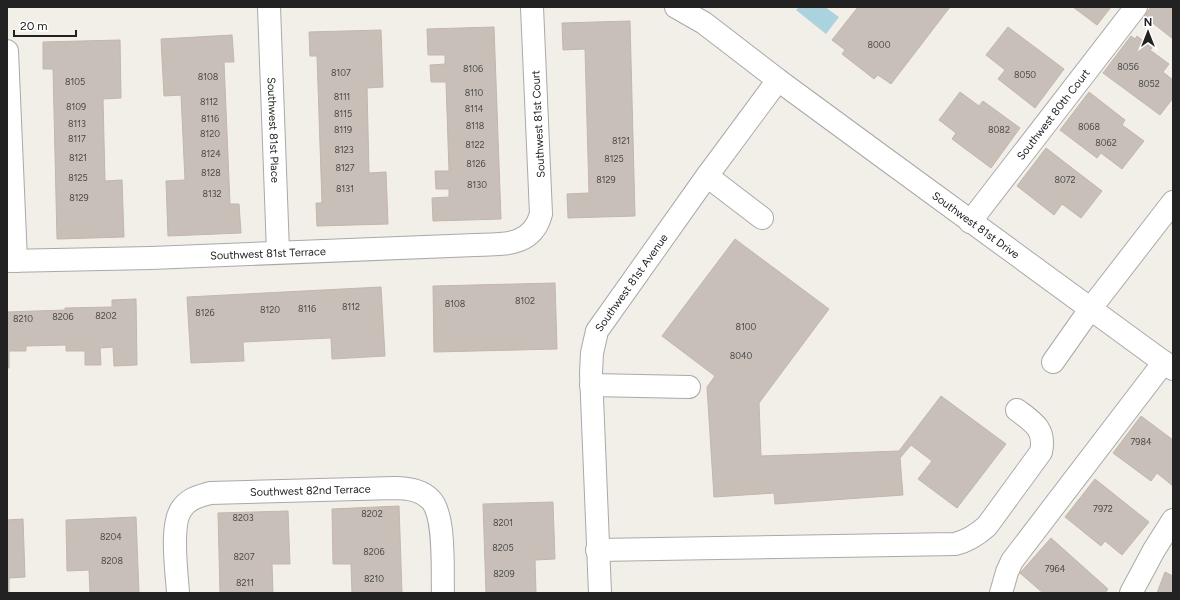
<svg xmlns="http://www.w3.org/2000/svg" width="1180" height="600" font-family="Figtree,sans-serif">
	<rect width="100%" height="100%" fill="#f2efe9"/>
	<polygon fill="#aad3df" points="799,7 825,7 839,17 826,34 796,10"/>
	<g fill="#c7bfb8" stroke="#c4b6ab">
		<polygon points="858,7 950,7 891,84 878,75 874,79 842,54 845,50 832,40"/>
		<polygon points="1073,7 1111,7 1097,25"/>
		<polygon points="1151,7 1173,7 1173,39 1144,16"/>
		<polygon points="630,21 635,216 568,218 567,194 589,193 585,49 563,50 562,23"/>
		<polygon points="494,27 501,219 433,221 432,198 449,197 449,189 436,189 435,171 449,171 446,82 431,82 430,65 445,64 445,55 428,55 427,29"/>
		<polygon points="1008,27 1064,69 1035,108 998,79 1005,70 986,55"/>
		<polygon points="381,30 383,87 367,88 369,173 386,172 388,224 317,226 316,203 322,203 317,56 310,56 309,32"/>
		<polygon points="232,35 234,62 224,62 230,204 239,204 241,233 168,236 166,181 185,180 181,95 164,96 161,39"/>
		<polygon points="1131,36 1135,39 1137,36 1152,48 1150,50 1169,64 1163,72 1173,80 1173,98 1160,115 1103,73"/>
		<polygon points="120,40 121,98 103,99 105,181 122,180 124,237 57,239 53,69 43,69 43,42"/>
		<polygon points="960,92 979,106 983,101 1020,128 991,168 952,139 956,133 939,120"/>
		<polygon points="1089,92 1125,120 1122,125 1144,141 1122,169 1101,153 1097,158 1060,130"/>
		<polygon points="1046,148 1102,191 1081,218 1062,204 1054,215 1017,186"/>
		<polygon points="735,239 829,309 759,403 761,456 899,451 941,396 1006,444 957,508 918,479 932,461 911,445 900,458 903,495 775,504 774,493 714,497 707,387 715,376 662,336"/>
		<polygon points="555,283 557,349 434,352 433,286"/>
		<polygon points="381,287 385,356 332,359 331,338 243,342 244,361 191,363 187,297"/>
		<polygon points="136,299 137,365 114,366 113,347 100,348 101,365 85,365 85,351 66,351 66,345 26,346 26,351 9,351 9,368 7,368 7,312 65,310 65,308 112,307 112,300"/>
		<polygon points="1141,416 1173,440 1173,486 1157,473 1151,481 1113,453"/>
		<polygon points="1095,479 1149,522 1122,555 1105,541 1101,546 1065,517"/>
		<polygon points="553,502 555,559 535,560 536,593 486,593 483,504"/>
		<polygon points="399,506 402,593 352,593 351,564 333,564 332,509"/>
		<polygon points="288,511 290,564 272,564 273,593 220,593 218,513"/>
		<polygon points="136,517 139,593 90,593 89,570 67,571 66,520"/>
		<polygon points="23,519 25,577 9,578 9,593 7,593 7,520"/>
		<polygon points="1051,538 1108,589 1105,593 1043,593 1020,573"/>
		<polygon points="1165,572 1173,576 1173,593 1157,593"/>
	</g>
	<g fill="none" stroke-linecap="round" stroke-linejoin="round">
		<defs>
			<g id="minor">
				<path id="s1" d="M269 7 278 252"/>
				<path id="s2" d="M676 7 704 23 778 80 887 160 1173 369"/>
				<polyline points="7,51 16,261"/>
				<polyline points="707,176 762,218"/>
				<path id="s3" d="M970 222 1136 7"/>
				<path id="s4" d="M7 261 151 258 475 245C503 244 532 247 541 214L532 7"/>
				<polyline points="1053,362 1091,308 1173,202"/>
				<polyline points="591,385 689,387"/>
				<path d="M597 550 955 544C968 541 977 535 987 526L1041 452C1046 429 1033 422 1017 410"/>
				<path id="s5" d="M178 593C177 573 169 522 183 507 190 498 200 496 210 493L395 488C407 488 421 490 430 499 446 514 442 571 443 593"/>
				<path id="s6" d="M600 593 591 373 592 353 597 331 707 176 778 80"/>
				<polyline points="1001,593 1007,572 1012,561 1164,362"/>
				<polyline points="1131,593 1154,550 1173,520"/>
			</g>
		</defs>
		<use href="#minor" stroke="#a9a9a9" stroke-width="24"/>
		<use href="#minor" stroke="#fff" stroke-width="22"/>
	</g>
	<g text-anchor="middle" stroke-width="3.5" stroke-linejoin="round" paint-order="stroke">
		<g font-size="9" fill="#4b4948">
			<text x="879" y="48">8000</text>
			<text x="1128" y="70">8056</text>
			<text x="473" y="72">8106</text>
			<text x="341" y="76">8107</text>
			<text x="1025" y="78">8050</text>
			<text x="208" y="80">8108</text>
			<text x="75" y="85">8105</text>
			<text x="1149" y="87">8052</text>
			<text x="474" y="96">8110</text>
			<text x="342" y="100">8111</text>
			<text x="209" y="105">8112</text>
			<text x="76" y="110">8109</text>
			<text x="474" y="112">8114</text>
			<text x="343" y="117">8115</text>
			<text x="210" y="122">8116</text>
			<text x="77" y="127">8113</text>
			<text x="475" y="129">8118</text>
			<text x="1089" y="130">8068</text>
			<text x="343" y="133">8119</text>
			<text x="999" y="133">8082</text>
			<text x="210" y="137">8120</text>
			<text x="77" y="142">8117</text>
			<text x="621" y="144">8121</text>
			<text x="1106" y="146">8062</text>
			<text x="475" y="148">8122</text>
			<text x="344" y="153">8123</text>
			<text x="211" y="157">8124</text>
			<text x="78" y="161">8121</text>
			<text x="614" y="162">8125</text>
			<text x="476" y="167">8126</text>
			<text x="345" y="171">8127</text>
			<text x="211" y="176">8128</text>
			<text x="78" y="181">8125</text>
			<text x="606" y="183">8129</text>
			<text x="1065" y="183">8072</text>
			<text x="477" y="188">8130</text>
			<text x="345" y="192">8131</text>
			<text x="212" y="197">8132</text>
			<text x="79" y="201">8129</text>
			<text x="525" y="304">8102</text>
			<text x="455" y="307">8108</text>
			<text x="351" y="310">8112</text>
			<text x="307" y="312">8116</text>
			<text x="270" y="313">8120</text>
			<text x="205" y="316">8126</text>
			<text x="106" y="319">8202</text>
			<text x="63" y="320">8206</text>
			<text x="23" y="322">8210</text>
			<text x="746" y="330">8100</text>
			<text x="741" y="359">8040</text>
			<text x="1141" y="445">7984</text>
			<text x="1103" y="512">7972</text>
			<text x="372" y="517">8202</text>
			<text x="243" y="521">8203</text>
			<text x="503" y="526">8201</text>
			<text x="111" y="540">8204</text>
			<text x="503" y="551">8205</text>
			<text x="374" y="555">8206</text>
			<text x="244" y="560">8207</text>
			<text x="112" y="564">8208</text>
			<text x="1055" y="572">7964</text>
			<text x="504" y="577">8209</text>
			<text x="374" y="582">8210</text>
			<text x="245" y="586">8211</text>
		</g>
		<g font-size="11" fill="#222" stroke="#fff">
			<text dy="4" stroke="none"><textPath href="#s3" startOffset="136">Southwest 80th Court</textPath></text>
			<text transform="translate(538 124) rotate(-93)" y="4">Southwest 81st Court</text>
			<text dy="4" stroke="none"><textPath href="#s1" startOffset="123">Southwest 81st Place</textPath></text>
			<text dy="4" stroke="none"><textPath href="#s2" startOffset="371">Southwest 81st Drive</textPath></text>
			<text dy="4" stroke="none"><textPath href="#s4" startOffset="261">Southwest 81st Terrace</textPath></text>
			<text dy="4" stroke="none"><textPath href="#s6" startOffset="322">Southwest 81st Avenue</textPath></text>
			<text dy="4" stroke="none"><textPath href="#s5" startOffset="219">Southwest 82nd Terrace</textPath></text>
		</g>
	</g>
	<rect width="1180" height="600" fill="none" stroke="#222222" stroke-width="16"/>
	<g transform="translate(1148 32)" stroke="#ffffff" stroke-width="3" paint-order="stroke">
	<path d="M0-3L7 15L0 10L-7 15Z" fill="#222222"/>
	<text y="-6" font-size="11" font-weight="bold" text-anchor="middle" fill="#222222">N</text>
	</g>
	<path d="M14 30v6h62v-6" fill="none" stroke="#222222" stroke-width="2"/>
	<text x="20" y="30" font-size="12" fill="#222222" stroke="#ffffff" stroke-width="3" paint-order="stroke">20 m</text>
</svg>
